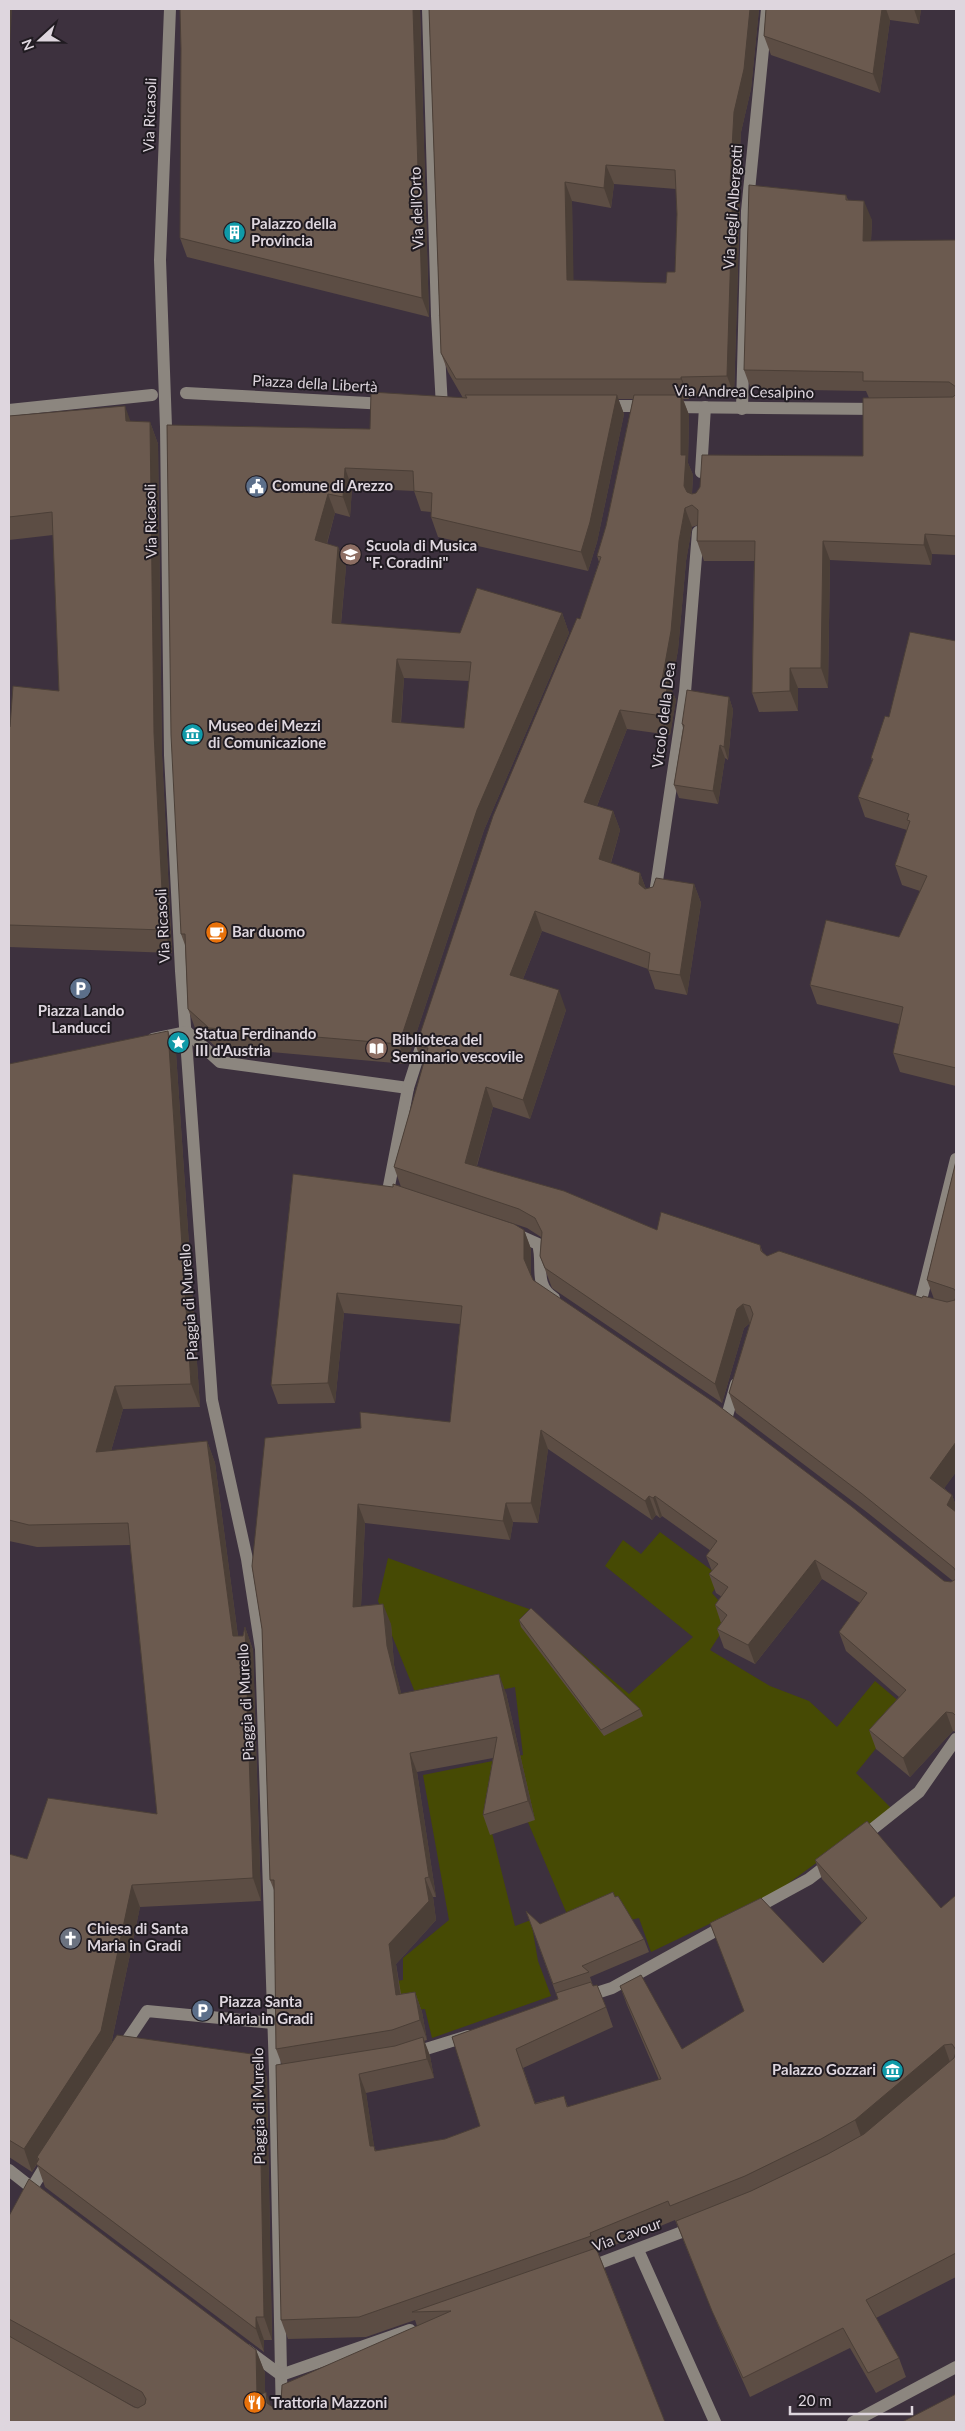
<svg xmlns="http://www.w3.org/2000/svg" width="965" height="2431" font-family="Lato,sans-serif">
	<rect width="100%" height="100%" fill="#3d313e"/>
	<polygon fill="#464a04" points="660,1532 722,1578 712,1593 732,1616 710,1650 770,1686 809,1701 837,1727 875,1681 908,1709 856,1773 891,1808 778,1891 651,1952 639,1918 575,1933 519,1801 487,1813 515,1926 531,1920 538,1961 551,1996 432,2038 425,2009 371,2015 365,1986 403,1980 403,1958 449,1920 423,1775 523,1755 515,1687 421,1707 378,1601 388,1558 529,1609 629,1694 693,1637 605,1566 623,1540 641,1554"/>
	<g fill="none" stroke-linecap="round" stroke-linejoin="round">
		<g stroke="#8c867f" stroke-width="12">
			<polyline points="170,9 160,260 166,427 170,755 181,971 212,1400 247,1559 261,1649 275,2072 282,2422"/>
			<polyline points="428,9 437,316 442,407"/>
			<polyline points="186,393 386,404"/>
			<polyline points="604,406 646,406"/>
			<polyline points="669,407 879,409"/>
			<polyline points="742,409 747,211 767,9"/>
			<polyline points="9,410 152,395"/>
			<polyline points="701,472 705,407"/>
			<polyline points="655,894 685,692 698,532"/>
			<polyline points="187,1032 220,1062 408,1088"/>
			<polyline points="153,1039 187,1032"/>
			<polyline points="400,1195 388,1191 408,1088 424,1038"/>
			<path d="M511 1232 538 1244C544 1264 533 1285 554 1298"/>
			<polyline points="920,1304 956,1159"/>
			<polyline points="727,1416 736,1384"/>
			<polyline points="860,1839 919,1792 956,1739"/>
			<polyline points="752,1910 809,1879 831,1862"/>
			<polyline points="584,1997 612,1988 726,1925"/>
			<polyline points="120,2051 147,2011 273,2023"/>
			<polyline points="413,2053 468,2036"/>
			<polyline points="9,2170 37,2192"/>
			<polyline points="27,2196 49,2160"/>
			<polyline points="638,2250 715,2422"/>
			<polyline points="587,2268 695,2227"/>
			<polyline points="247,2350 281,2375"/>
			<polyline points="281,2375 410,2330"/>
			<polyline points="853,2422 956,2367"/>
		</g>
	</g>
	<g fill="#5c4d44" fill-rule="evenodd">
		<polygon points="180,9 420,9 429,317 187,257 180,238 181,49"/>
		<path d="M429 9H759L751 89 741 132 737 197 740 203 734 395 689 396V399H683L689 415 688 463 693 475 692 494 863 456 869 398 866 391 751 389 744 370 846 195 848 200 872 220 871 241 956 240V555L932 554 931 565 830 560 828 688H798V711L759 712 752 693 754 561H704L697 541 698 525 692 527 686 561 678 650 671 688 676 700 670 735 627 729 597 806 613 811 620 830 611 863 640 873 646 889 694 884 701 903 687 995 655 989 648 969 542 931 523 979 566 1010 530 1119 493 1107 477 1166 657 1230 760 1245 763 1253 767 1256 922 1298 934 1299 927 1280 956 1161V1472L944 1488 952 1495 956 1506V1732L953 1731 950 1734 910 1777 876 1749 869 1730 899 1697 846 1651 839 1632 860 1603 822 1579 755 1664 724 1648 717 1629 721 1623 715 1605 722 1597 716 1593 709 1574 712 1571 706 1556 711 1551 662 1516 660 1518 656 1515 652 1520 548 1449 538 1523 513 1522 510 1540 365 1523 361 1606 391 1624 394 1665 401 1693H506L535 1820 490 1835 483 1815 493 1758 417 1772 436 1897H433L436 1920 396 1964 401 1994 415 1992 422 2012 427 2040 424 2041 430 2056 434 2078 366 2093 374 2146 376 2151 445 2139 480 2126 452 2037 558 1999 526 1911 540 1924 615 1897 644 1939 649 1952 590 1977 593 1986 606 2007 613 2027 523 2068 535 2103 564 2096 568 2107 659 2080 627 2005 620 1986 682 2049 744 2011 710 1923 823 1963 862 1923 822 1879 815 1860 941 1908 956 1895V2277L876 2318 899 2358 906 2377 876 2393 850 2348 750 2397 720 2330 675 2220 598 2252 665 2422H9V2216L256 2350 265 2373V2392L270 2405 274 2408 417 2326 415 2320 366 2337 288 2339 281 2320 282 2065 276 2049 274 1890 270 1880 262 1629 252 1566 450 1422 460 1324 344 1313 335 1403 278 1404 271 1385 293 1174 524 1230 531 1249V1275L533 1280 944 1581 951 1582 953 1581 868 1513 736 1413 729 1393 750 1323 744 1328 722 1403 552 1288 540 1256 541 1237 527 1228 401 1187 394 1167 423 1066 416 1046 580 619 599 562 597 556 606 526 633 399H618L624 414 597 542 588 571 438 537 431 517V512L421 511 414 491 352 488 350 517 335 513 327 544 338 547 346 567 341 624 460 633 562 613 569 633 484 830 406 1064 216 1047 195 1028 188 1009 185 945 181 934 167 425 370 429 463 398 448 372 441 353ZM614 184 676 189 677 214 675 272 666 283 573 280 572 201 611 208ZM404 678 469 681 464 728 401 723ZM84 2379 135 2407H134Z"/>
		<polygon points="766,9 921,9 919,24 890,20 880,93 771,55 764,36"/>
		<polygon points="9,416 150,422 158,444 162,755 172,953 9,947 9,727 59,691 53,535 9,540"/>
		<polygon points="956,641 956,1086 900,1072 893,1053 899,1024 817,1004 810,985 899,937 920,891 902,885 895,865 907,830 865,817 858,797 872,761 871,758 889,717"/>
		<polygon points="729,697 733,710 728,760 725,758 718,804 679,798 674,785 683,728 682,724"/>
		<polygon points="176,1053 200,1407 123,1409 111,1451 207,1441 215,1463 238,1636 243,1636 245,1627 253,1650 261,1901 140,1907 111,2045 259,2055 267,2078 272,2340 264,2340 264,2352 45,2187 37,2164 32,2172 9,2157 9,1854 27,1859 157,1814 130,1545 37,1547 9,1541 9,1064"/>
		<polygon points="519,1620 640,1709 643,1716 604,1736 521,1627"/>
	</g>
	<g fill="#4b3f37">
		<polygon points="9,9 12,9 9,64"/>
		<polygon points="413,9 420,9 429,317 422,298"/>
		<polygon points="750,9 759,9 751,89 741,132 737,197 740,203 734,395 727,376 730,183 734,112"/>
		<polygon points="882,9 886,9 890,20 880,93 873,74"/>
		<polygon points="914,9 921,9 919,24"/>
		<polygon points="606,165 614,184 611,208 604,188"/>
		<polygon points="565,182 572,201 574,299 567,280"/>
		<polygon points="864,201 872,220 870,260 863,241"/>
		<polygon points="681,377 689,396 689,399 681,379"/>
		<polygon points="617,395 624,414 597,542 588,571 581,552"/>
		<polygon points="681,395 689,415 688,463 693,475 691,505 684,486 681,455"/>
		<polygon points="125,406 133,428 126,421"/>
		<polygon points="150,422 158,444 162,755 172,953 164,930 154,733"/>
		<polygon points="345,468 352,488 350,517 343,497"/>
		<polygon points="328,494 335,513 322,560 315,540"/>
		<polygon points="685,508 692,527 686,561 678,650 671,688 676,700 670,735 663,716 662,680 679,541"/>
		<polygon points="925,534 932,554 931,565 924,545"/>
		<polygon points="823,541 830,560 828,688 821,668"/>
		<polygon points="338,547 346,567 339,643 332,623"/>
		<polygon points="562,613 569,633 484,830 406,1064 399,1044 477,810"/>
		<polygon points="397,659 404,678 399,742 392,722"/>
		<polygon points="790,668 798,688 798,711 790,691"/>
		<polygon points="729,697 733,710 728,760 724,747"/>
		<polygon points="620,710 627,729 591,821 584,802"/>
		<polygon points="720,745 725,758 718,804 713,791"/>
		<polygon points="613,811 620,830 606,879 599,859"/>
		<polygon points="640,873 647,892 639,884"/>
		<polygon points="694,884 701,903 687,995 680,975"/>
		<polygon points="535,911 542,931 517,994 510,975"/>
		<polygon points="559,990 566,1010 530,1119 523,1100"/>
		<polygon points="168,1031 176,1053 200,1407 191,1384"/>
		<polygon points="486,1087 493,1107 472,1182 465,1163"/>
		<polygon points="524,1230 531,1249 531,1278 524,1259"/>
		<polygon points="337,1293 344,1313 335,1403 328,1383"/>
		<polygon points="743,1304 750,1323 744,1328 722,1403 715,1384 737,1309"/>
		<polygon points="115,1386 123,1409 104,1475 96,1452"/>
		<polygon points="541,1430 548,1449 538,1523 531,1503"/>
		<polygon points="207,1441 215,1463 241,1659 233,1636"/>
		<polygon points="956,1442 956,1472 938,1497 930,1478"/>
		<polygon points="952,1495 956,1506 956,1521 947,1505"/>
		<polygon points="649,1496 656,1515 652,1520 645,1501"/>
		<polygon points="655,1496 662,1516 660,1518 653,1498"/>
		<polygon points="506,1503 513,1522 510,1540 503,1521"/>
		<polygon points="358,1504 365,1523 360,1626 353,1607"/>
		<polygon points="815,1560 822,1579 755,1664 748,1645"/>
		<polygon points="383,1604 391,1624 394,1665 406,1713 399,1694 387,1646"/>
		<polygon points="245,1627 253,1650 261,1901 253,1878"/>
		<polygon points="499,1674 506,1693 535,1820 528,1801"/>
		<polygon points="946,1712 953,1731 950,1734 910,1777 903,1758 943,1715"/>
		<polygon points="410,1753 417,1772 436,1897 429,1877"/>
		<polygon points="425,1878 433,1897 436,1920 396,1964 403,2014 396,1995 389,1944"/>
		<polygon points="132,1885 140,1907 109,2054 39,2159 37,2157 38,2161 32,2172 24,2149"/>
		<polygon points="415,1992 422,2012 427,2040 420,2020"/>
		<polygon points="423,2037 430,2056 434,2078 427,2059"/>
		<polygon points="944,2045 951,2065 862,2139 855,2120"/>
		<polygon points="259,2055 267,2078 272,2340 264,2317"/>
		<polygon points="359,2074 366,2093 377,2166 370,2146"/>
		<polygon points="256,2317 264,2340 264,2352 256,2329"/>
		<polygon points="256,2350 265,2373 265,2418 257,2396"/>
		<polygon points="266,2392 274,2414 267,2403"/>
	</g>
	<g fill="#6b5a4f" stroke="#4b3f37" fill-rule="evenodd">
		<polygon points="180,9 413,9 422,298 180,238 181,49"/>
		<path d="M429 9H750L744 69 734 112 730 183H733L727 376 681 377V379H456L441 353ZM606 165 675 170 677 214 675 272H667L666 283 567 280 565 182 604 188Z"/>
		<polygon points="766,9 882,9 873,74 764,36"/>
		<polygon points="749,185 846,195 846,200 864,201 863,241 956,240 956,536 925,534 924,545 823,541 821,668 790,668 790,691 752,693 755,541 697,541 698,510 692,505 685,508 679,541 671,631 662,680 668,681 663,716 620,710 584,802 613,811 599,859 640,873 639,884 645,889 653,887 656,878 694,884 680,975 648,970 650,953 535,911 510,975 559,990 523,1100 486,1087 465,1163 564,1191 657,1230 661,1212 760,1245 761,1251 767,1256 779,1251 922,1298 923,1296 947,1302 955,1300 956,1295 956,1442 930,1478 952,1495 947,1505 956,1512 956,1572 954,1568 861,1493 729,1393 753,1314 750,1306 743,1304 737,1309 715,1384 545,1268 540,1256 542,1232 535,1218 519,1209 394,1167 428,1048 416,1046 493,816 577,618 580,619 601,557 597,556 606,526 634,395 681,395 681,455 686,455 684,486 687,492 692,494 696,493 700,487 702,455 863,456 863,398 953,397 956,394 956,387 949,382 863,381 863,372 744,370"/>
		<path d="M371 392 467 398 465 395H617L590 522 581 552 431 517 432 493 414 491 413 471 345 468 343 497 328 494 315 540 338 547 332 623 460 633 477 588 562 613 477 810 399 1044 209 1028 188 1009 185 934H181L171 735 167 425 370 429ZM397 659 471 662 464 728 392 722Z"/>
		<polygon points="125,406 126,421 150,422 154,733 164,930 9,925 9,727 10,727 13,686 59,691 52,512 9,517 9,416"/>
		<polygon points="910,632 956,641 956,1068 893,1053 903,1007 810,985 826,920 899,937 927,876 895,865 910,821 907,820 909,814 858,797 873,759 871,758 885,716 889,717"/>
		<polygon points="687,690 729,697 724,747 720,745 713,791 674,785 684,725 682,724"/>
		<polygon points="168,1031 191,1384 115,1386 96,1452 207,1441 233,1636 243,1636 245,1627 253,1878 132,1885 101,2031 24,2149 9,2140 9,1854 27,1859 48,1798 157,1814 128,1523 29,1525 9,1520 9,1064"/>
		<polygon points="956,1161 956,1292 954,1289 927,1280"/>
		<polygon points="293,1174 393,1187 393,1184 514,1224 524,1230 524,1259 533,1280 715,1403 851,1506 944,1581 951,1582 956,1579 956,1574 956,1716 953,1713 946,1712 943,1715 903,1758 869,1730 906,1690 839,1632 867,1593 815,1560 748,1645 717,1629 727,1615 715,1605 728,1587 709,1574 718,1564 706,1556 717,1541 655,1496 653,1498 649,1496 645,1501 541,1430 531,1503 506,1503 503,1521 358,1504 353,1607 383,1604 387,1646 399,1694 499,1674 528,1801 483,1815 497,1737 410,1753 429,1877 425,1878 429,1901 389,1944 396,1995 415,1992 420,2020 392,2030 276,2049 274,1880 270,1880 262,1629 252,1566 265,1438 361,1428 360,1412 450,1422 462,1306 337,1293 328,1383 271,1385"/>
		<polygon points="531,1608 640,1709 601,1730 519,1620"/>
		<polygon points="867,1821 941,1908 956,1895 956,2050 952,2044 944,2045 855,2120 821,2139 745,2176 670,2206 668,2201 590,2233 591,2236 359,2317 281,2320 276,2065 395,2046 423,2037 427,2059 359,2074 370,2146 374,2146 375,2151 445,2139 480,2126 452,2037 558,1999 556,1993 591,1982 593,1986 597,1985 606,2007 516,2049 535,2104 564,2096 567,2107 661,2079 620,1986 641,1975 682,2049 744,2011 710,1923 761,1898 823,1963 867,1918 815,1860"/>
		<polygon points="613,1892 615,1897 618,1896 644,1939 582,1966 589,1972 553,1984 526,1911 540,1924"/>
		<polygon points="117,2035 259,2055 264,2317 256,2317 256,2329 36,2164 39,2159 37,2157"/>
		<polygon points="956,2052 956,2253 866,2300 899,2358 868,2373 843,2328 743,2378 712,2311 676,2221 751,2191 828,2154 864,2134 954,2058"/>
		<polygon points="29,2179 256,2350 257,2396 266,2392 267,2403 274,2408 281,2403 282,2385 451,2311 412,2312 596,2248 665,2422 9,2422 9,2336 134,2407 138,2408 145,2404 146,2399 142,2392 9,2319 9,2216"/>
		<polygon points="956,2394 956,2422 902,2422"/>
	</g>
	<defs>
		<symbol id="building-disc" viewBox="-11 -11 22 22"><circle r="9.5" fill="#0f9aa8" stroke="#201b21"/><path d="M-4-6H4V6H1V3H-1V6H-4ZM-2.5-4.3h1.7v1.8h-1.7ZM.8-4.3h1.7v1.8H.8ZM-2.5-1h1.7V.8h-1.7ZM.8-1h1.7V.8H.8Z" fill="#fff"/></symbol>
		<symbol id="civic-disc" viewBox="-11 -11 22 22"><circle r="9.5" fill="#5c6f8a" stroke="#201b21"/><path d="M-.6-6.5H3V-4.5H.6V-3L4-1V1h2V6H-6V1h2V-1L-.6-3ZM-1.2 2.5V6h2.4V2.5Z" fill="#fff"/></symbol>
		<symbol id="school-disc" viewBox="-11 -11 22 22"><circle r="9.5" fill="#8d6e63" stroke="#201b21"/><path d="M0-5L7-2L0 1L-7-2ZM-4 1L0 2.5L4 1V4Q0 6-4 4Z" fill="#fff"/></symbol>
		<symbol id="museum-disc" viewBox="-11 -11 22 22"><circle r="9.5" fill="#0f9aa8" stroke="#201b21"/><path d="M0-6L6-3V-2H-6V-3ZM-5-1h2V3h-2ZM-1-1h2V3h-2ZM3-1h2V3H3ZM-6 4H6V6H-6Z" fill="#fff"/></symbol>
		<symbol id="cafe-disc" viewBox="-11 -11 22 22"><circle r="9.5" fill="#e8710a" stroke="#201b21"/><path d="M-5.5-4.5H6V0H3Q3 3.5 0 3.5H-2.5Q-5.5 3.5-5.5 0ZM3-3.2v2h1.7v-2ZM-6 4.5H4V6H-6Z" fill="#fff"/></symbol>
		<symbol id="parking-disc" viewBox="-11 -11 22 22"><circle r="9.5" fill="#5c6f8a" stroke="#201b21"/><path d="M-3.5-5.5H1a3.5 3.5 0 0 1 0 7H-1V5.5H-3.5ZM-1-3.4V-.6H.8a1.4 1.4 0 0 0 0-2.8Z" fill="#fff"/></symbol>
		<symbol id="sight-disc" viewBox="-11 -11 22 22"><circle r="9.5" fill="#0f9aa8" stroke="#201b21"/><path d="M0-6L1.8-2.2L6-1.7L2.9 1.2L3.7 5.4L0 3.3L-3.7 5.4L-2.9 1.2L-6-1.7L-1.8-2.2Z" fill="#fff"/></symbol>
		<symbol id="library-disc" viewBox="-11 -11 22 22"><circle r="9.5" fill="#8d6e63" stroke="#201b21"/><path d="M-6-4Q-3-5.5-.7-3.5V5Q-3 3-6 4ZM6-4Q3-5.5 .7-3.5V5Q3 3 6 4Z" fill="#fff"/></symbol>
		<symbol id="church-disc" viewBox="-11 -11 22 22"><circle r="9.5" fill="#6b7280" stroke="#201b21"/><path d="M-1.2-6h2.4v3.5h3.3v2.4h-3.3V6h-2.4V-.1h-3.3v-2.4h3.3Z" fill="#fff"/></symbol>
		<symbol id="restaurant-disc" viewBox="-11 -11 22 22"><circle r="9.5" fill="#e8710a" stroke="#201b21"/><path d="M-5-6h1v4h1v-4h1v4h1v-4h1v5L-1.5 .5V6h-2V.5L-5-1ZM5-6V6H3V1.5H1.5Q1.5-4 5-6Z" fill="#fff"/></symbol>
	</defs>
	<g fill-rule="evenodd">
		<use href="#building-disc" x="222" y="220" width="25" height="25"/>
		<use href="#civic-disc" x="244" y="474" width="25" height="25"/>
		<use href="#school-disc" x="338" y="542" width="25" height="25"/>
		<use href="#museum-disc" x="180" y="722" width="25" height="25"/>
		<use href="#cafe-disc" x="204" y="920" width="25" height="25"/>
		<use href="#parking-disc" x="68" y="976" width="25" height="25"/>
		<use href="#sight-disc" x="166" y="1030" width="25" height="25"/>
		<use href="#library-disc" x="364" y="1036" width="25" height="25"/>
		<use href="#church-disc" x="58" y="1926" width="25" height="25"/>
		<use href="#parking-disc" x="190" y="1998" width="25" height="25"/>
		<use href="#museum-disc" x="880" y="2058" width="25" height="25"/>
		<use href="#restaurant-disc" x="242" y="2390" width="25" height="25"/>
	</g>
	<g text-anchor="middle" stroke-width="4" stroke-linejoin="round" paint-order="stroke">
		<g font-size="15" fill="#ded6de" stroke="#201b21">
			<text transform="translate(150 115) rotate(-88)" y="5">Via Ricasoli</text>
			<text transform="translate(733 207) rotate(-86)" y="5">Via degli Albergotti</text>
			<text transform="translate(417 208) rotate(-92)" y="5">Via dell'Orto</text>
			<text transform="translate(315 384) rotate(3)" y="5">Piazza della Libertà</text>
			<text transform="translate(744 392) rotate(1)" y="5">Via Andrea Cesalpino</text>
			<text transform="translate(151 521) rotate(-91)" y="5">Via Ricasoli</text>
			<text transform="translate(664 715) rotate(-83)" y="5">Vicolo della Dea</text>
			<text transform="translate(163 926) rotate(-93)" y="5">Via Ricasoli</text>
			<text transform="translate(189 1302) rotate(-94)" y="5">Piaggia di Murello</text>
			<text transform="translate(246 1702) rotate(-93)" y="5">Piaggia di Murello</text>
			<text transform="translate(259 2106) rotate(-91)" y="5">Piaggia di Murello</text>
			<text transform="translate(627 2235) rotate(-20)" y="5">Via Cavour</text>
		</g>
		<g font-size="15" font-weight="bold" fill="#ded6de" stroke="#201b21" text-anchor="start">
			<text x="251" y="229">Palazzo della<tspan x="251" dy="17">Provincia</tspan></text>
			<text x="272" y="491">Comune di Arezzo</text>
			<text x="366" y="551">Scuola di Musica<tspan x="366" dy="17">"F. Coradini"</tspan></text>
			<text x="208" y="731">Museo dei Mezzi<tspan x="208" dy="17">di Comunicazione</tspan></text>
			<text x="232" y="937">Bar duomo</text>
			<text x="81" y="1016" text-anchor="middle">Piazza Lando<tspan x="81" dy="17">Landucci</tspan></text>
			<text x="195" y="1039">Statua Ferdinando<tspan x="195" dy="17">III d'Austria</tspan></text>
			<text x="392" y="1045">Biblioteca del<tspan x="392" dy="17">Seminario vescovile</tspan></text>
			<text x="87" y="1934">Chiesa di Santa<tspan x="87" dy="17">Maria in Gradi</tspan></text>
			<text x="219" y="2007">Piazza Santa<tspan x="219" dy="17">Maria in Gradi</tspan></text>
			<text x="876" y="2075" text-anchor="end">Palazzo Gozzari</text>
			<text x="271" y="2408">Trattoria Mazzoni</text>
		</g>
	</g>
	<rect width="965" height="2431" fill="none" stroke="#ded6de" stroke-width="20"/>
	<g transform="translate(40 40) rotate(249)" stroke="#201b21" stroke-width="4" paint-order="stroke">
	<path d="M0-4L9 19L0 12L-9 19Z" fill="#ded6de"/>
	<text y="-8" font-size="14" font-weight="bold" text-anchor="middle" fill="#ded6de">N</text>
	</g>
	<path d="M790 2406v8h122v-8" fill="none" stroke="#ded6de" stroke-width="2.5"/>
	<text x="798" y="2406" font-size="15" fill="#ded6de" stroke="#201b21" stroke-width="4" paint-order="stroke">20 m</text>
</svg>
